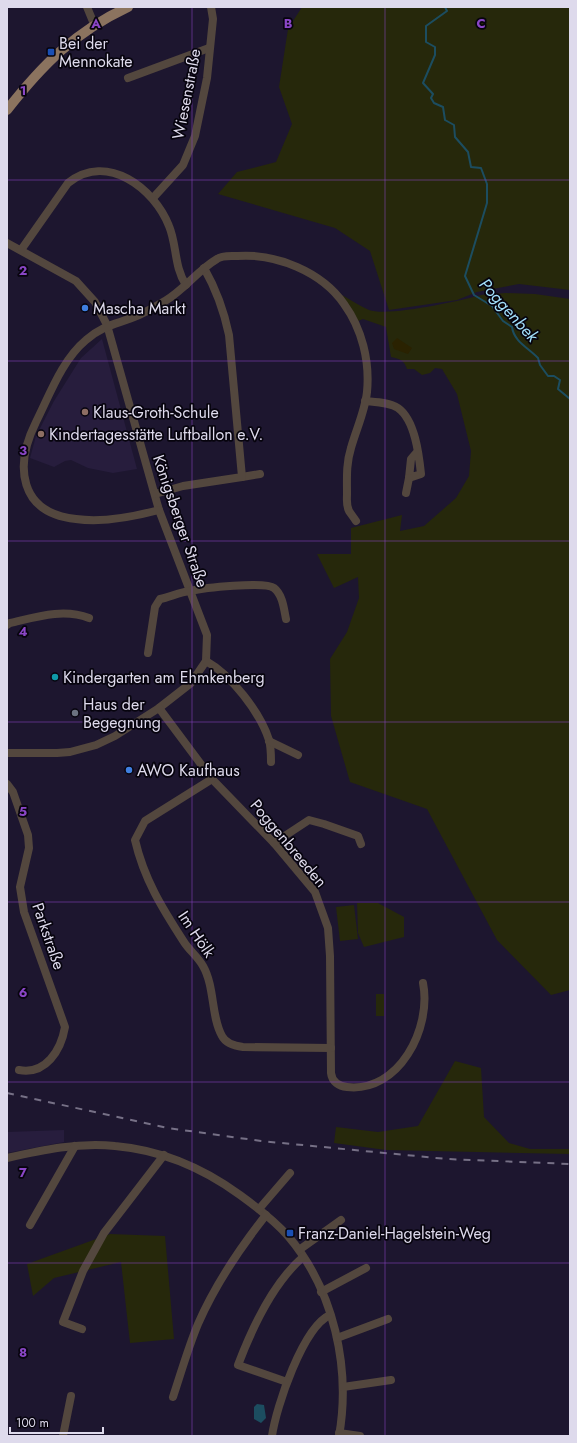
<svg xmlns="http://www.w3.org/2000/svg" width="577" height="1443" font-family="Jost,sans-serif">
	<rect width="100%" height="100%" fill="#1d162f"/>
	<g fill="#271d3d">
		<polygon points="102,339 137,469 113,473 88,468 71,460 65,461 54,467 30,458 36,436 54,401 81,358"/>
		<polygon points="64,1130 64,1142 7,1153 7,1132"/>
	</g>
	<g fill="#26280b">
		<polygon points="302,7 570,7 570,290 519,284 477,292 457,300 389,310 370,251 335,228 218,194 237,172 276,162 292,124 279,87 288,29"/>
		<path d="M506 293 535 294 570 299V990L551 995 497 940 427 809 350 782 331 716 330 659 347 632 359 598 358 577 334 588 317 554H351V528L402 515 400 531 424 526 456 498 469 476 471 451 457 394 442 369 435 368 430 373 422 375 414 369H407C404 360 400 359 391 357L386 327 363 319 358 321 342 295C351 300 360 306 369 310 388 317 458 301 478 296 486 293 497 294 506 293Z"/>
		<polygon points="357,903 378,903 404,917 404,937 364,947 358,933"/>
		<polygon points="354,905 358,939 340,941 336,907"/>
		<rect x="376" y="994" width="8" height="22"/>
		<polygon points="455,1061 481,1068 484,1117 509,1143 530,1149 570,1149 570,1154 386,1150 334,1143 336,1127 378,1132 418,1126"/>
		<polygon points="110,1234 165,1236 174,1339 130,1343 121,1262 54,1278 33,1296 27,1264"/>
	</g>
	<polygon fill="#2a2201" points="397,338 412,348 408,354 394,349 392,343"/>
	<polygon fill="#1c4d60" points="257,1404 264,1405 266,1418 261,1423 254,1419 254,1407"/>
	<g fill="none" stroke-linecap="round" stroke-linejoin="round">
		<path stroke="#1c4d60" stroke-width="2" d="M445 7 447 11 426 26V42L435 47V55L423 83 433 94 431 98 434 103 443 107 445 120 454 125 455 137 468 152 471 167 481 168 487 184V203L465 276 474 295 492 306 503 321 512 327C514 342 529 348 538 358L540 365 548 376H554L560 380 558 389 570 399"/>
		<g stroke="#53473e" stroke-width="8">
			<polyline points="87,7 94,24"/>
			<polyline points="128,78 209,48"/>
			<polyline points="153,198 183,165 195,136 207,78 213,19 211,7"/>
			<polyline points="7,243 76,281 95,302 107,325 159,510 207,635 206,661 191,683 159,708 115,736 96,745 70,752 57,753 7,753"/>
			<path d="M21 250 68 183C107 152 154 188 169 226 177 245 174 267 186 285"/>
			<path d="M365 401C375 402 389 402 398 408 415 420 419 455 421 474L409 478 411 459 417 452"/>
			<polyline points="242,477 260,474"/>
			<polyline points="406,493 409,478"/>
			<path d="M155 494 183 486 242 477 229 335C224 311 216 289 204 268"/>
			<path d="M159 510C133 517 104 523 76 519 19 513 14 466 36 422 50 394 62 360 86 340 104 324 119 324 139 315 148 311 157 306 165 301 184 290 198 270 217 259 222 255 231 256 237 256 276 253 322 272 344 304 362 329 370 361 367 392 365 411 356 430 351 448 346 464 347 478 347 494 347 500 346 505 349 511 351 514 354 518 356 521"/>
			<path d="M7 625 10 623C36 617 63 608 89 618"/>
			<path d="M148 653 155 607 160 599C170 597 180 592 190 591 203 588 265 581 274 588 283 595 284 610 286 619"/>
			<path d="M206 661C231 675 260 712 269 740 271 747 271 755 271 762"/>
			<path d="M159 708 212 779 274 843 315 892 328 928 330 956 331 1073C332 1082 339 1086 347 1087 399 1093 432 1028 423 983"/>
			<polyline points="269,741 298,755"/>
			<path d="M212 779 145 821 135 840C144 879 162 908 184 942 189 950 198 957 203 966 215 987 211 1017 222 1036 226 1044 235 1046 243 1047L331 1048"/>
			<path d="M7 784 13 792 28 835 29 848 20 887 24 912 65 1027C61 1050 46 1075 19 1070"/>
			<polyline points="274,843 309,820 324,824 358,836 361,844"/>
			<path d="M7 1158C42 1150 79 1142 115 1146 161 1150 203 1168 240 1195 258 1208 274 1220 288 1236 334 1290 351 1368 339 1436"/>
			<polyline points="259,1209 290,1173"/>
			<polyline points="30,1225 75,1146"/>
			<polyline points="299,1250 341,1220"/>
			<polyline points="321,1292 366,1268"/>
			<polyline points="82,1329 63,1322 83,1271 104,1233 164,1155"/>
			<polyline points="337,1338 388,1319"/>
			<path d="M287 1382 238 1365C252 1328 273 1283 303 1257"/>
			<polyline points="343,1387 391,1380"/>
			<path d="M173 1397C181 1373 188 1348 198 1324 215 1285 240 1248 266 1215"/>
			<polyline points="339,1433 360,1436"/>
			<polyline points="63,1436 71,1396"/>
			<path d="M272 1436C276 1407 303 1327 330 1315"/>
		</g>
		<path stroke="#8b735f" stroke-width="10" d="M7 110C43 64 75 32 128 7"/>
		<polyline stroke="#767086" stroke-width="2" stroke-dasharray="7 7" stroke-linecap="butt" points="7,1093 168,1128 261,1141 447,1159 570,1164"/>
	</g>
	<path fill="none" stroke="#8a46c6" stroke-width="1" stroke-opacity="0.55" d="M192 7V1436M385 7V1436M7 180H570M7 361H570M7 541H570M7 722H570M7 902H570M7 1082H570M7 1263H570"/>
	<g fill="#1a4fb4" stroke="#07040e" stroke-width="1.5">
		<rect x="47" y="48" width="8" height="8" rx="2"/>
		<rect x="286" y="1229" width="8" height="8" rx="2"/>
	</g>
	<g fill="#3f7fe0" stroke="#07040e" stroke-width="1.5">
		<circle cx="85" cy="308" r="4"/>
		<circle cx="129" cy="770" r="4"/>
	</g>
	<g fill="#8d6e63" stroke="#07040e" stroke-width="1.5">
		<circle cx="85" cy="412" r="4"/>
		<circle cx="41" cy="434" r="4"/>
	</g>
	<circle fill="#0f9aa8" stroke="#07040e" stroke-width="1.5" cx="55" cy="677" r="4"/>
	<circle fill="#6b7280" stroke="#07040e" stroke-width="1.5" cx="75" cy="713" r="4"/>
	<g text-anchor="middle" stroke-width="3.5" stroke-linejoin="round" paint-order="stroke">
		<g font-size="16" fill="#dedaec" stroke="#07040e" text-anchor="start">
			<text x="59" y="49">Bei der<tspan x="59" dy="18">Mennokate</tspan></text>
			<text x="93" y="314">Mascha Markt</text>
			<text x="93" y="418">Klaus-Groth-Schule</text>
			<text x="49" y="440">Kindertagesstätte Luftballon e.V.</text>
			<text x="63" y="683">Kindergarten am Ehmkenberg</text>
			<text x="83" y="710">Haus der<tspan x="83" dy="18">Begegnung</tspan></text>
			<text x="137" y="776">AWO Kaufhaus</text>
			<text x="298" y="1239">Franz-Daniel-Hagelstein-Weg</text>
		</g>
		<g font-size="16" fill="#dedaec" stroke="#07040e">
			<text transform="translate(186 94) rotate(-79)" y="6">Wiesenstraße</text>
			<text transform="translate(181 521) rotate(71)" y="6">Königsberger Straße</text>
			<text transform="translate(289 843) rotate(50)" y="6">Poggenbreeden</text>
			<text transform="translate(197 934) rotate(56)" y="6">Im Hölk</text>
			<text transform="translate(49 936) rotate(71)" y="6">Parkstraße</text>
		</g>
		<g font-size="17" font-style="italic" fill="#a0ddf8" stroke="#07040e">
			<text transform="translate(509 310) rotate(48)" y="6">Poggenbek</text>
		</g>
	</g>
	<g font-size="13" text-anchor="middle" font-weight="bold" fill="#8a46c6" stroke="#07040e" stroke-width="3.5" stroke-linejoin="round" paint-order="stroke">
		<text x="96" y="28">A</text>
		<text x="288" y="28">B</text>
		<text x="481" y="28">C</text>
		<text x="23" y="95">1</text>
		<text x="23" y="275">2</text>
		<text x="23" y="455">3</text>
		<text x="23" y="636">4</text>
		<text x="23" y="816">5</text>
		<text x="23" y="997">6</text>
		<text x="23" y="1177">7</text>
		<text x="23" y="1357">8</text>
	</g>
	<rect width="577" height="1443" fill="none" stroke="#dedaec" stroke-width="16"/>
	<path d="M10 1427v6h93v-6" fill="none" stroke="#dedaec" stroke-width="2"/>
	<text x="16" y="1427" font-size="12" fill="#dedaec" stroke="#07040e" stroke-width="3" paint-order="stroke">100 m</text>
</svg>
